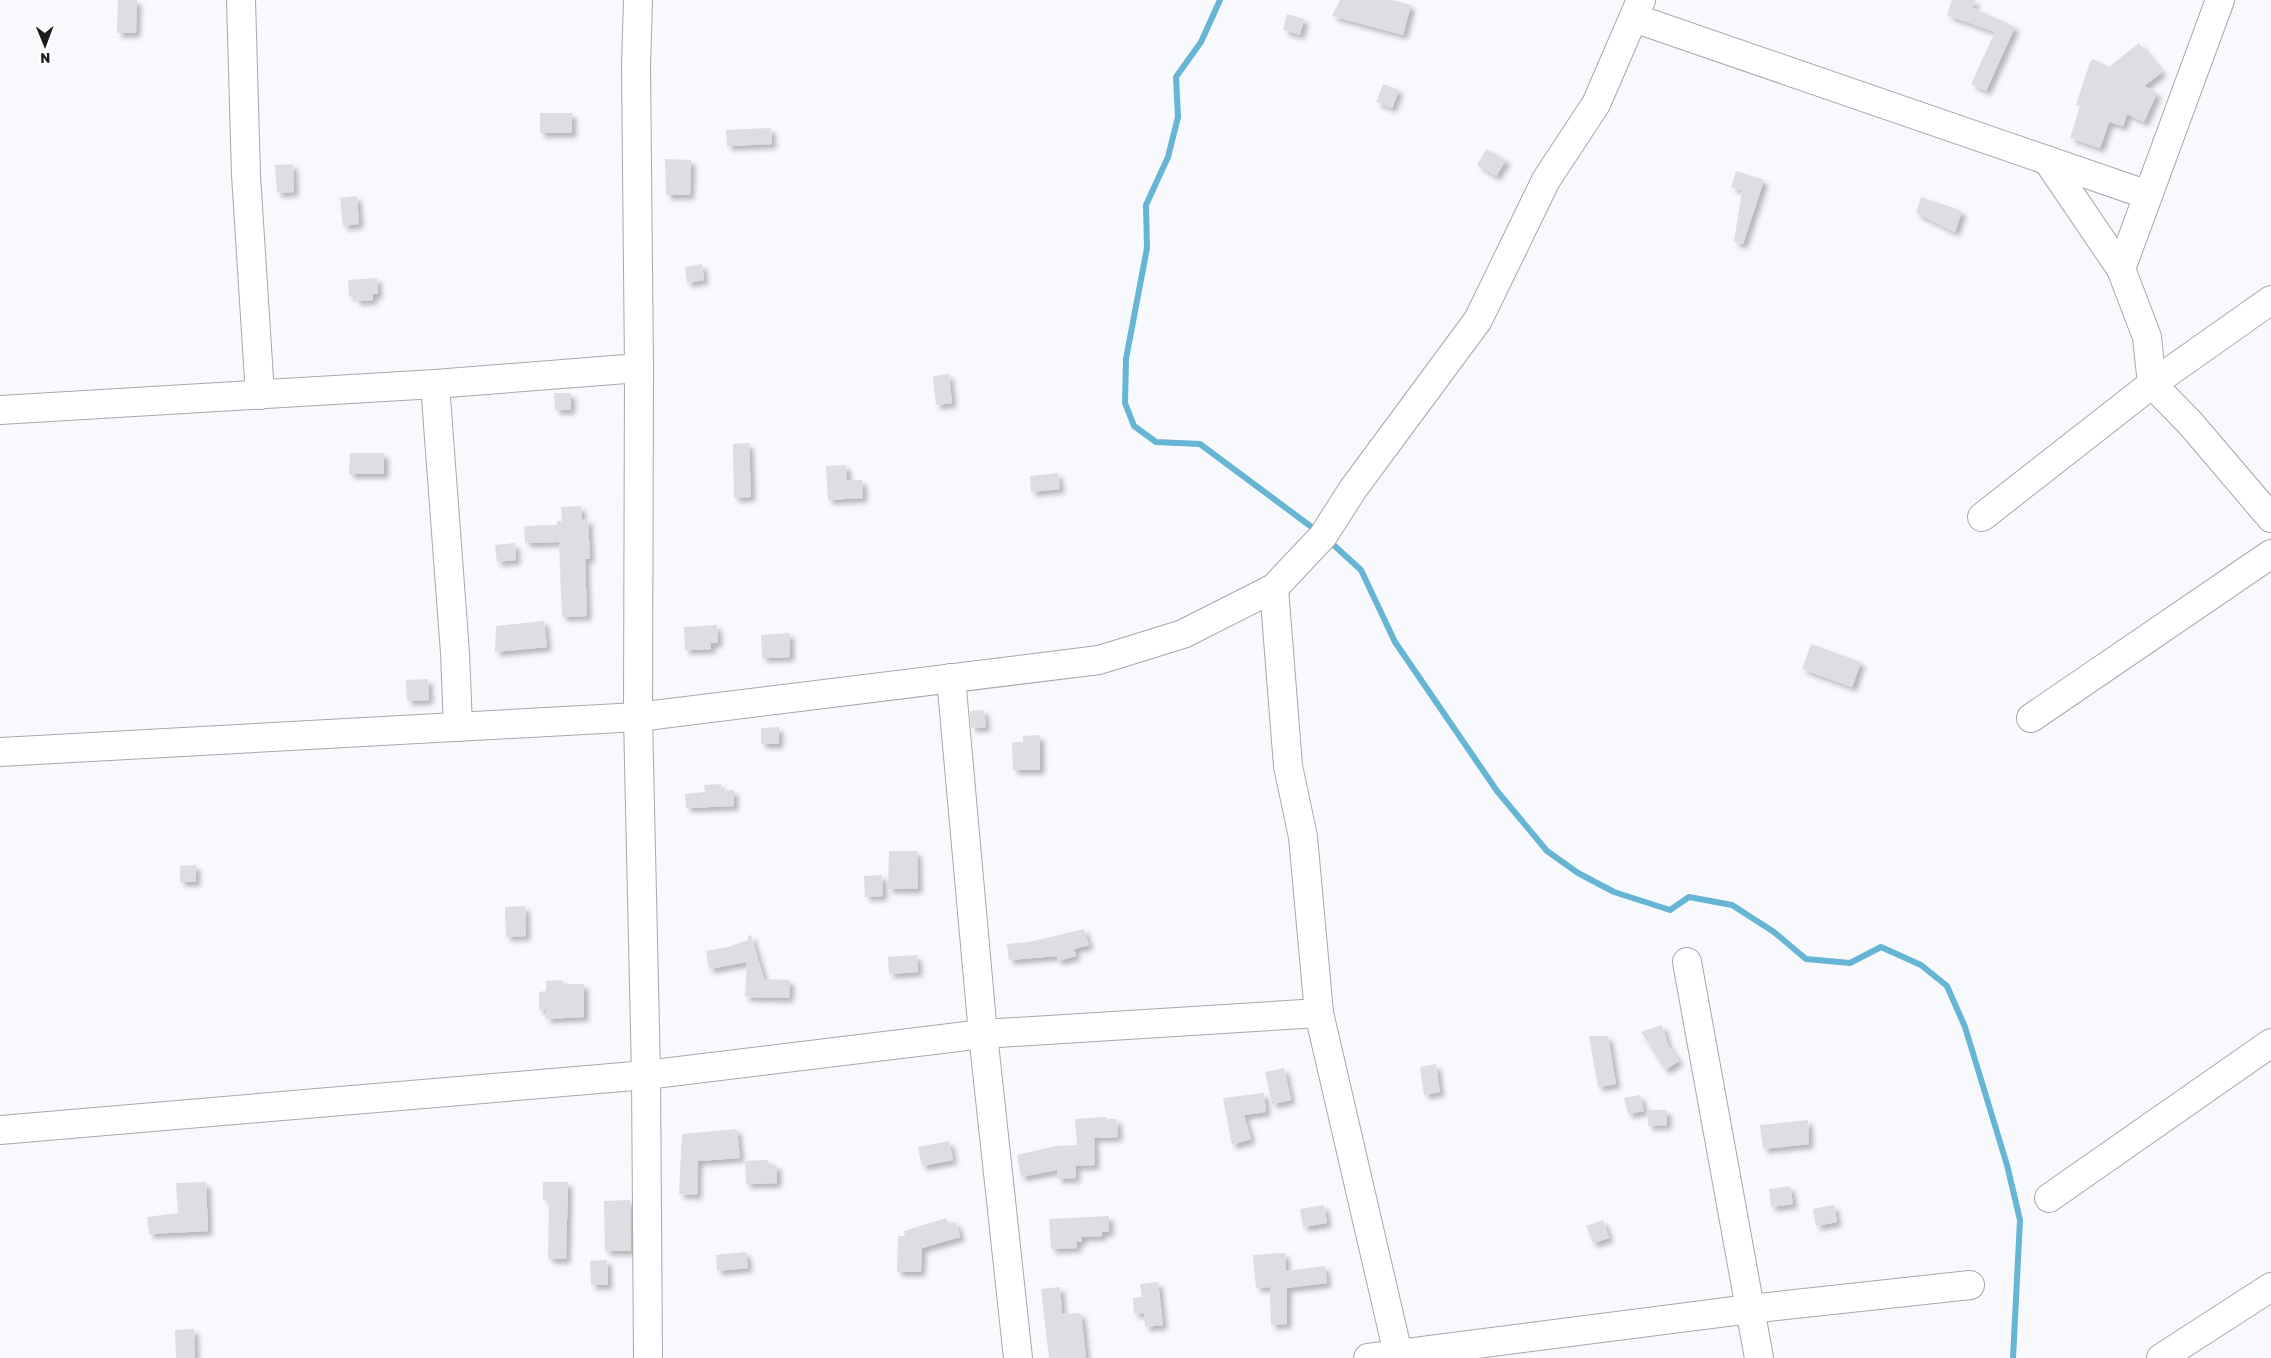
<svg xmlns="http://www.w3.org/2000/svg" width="2271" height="1358" font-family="Rubik,sans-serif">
	<defs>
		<filter id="shadow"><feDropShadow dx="4.5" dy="4.5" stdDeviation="2.5" flood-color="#0004"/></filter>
	</defs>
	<rect width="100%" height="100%" fill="#f8f9fd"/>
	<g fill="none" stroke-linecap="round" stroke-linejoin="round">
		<g stroke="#66b5d4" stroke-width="6">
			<polyline points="1220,0 1201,42 1176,77 1178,117 1168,157 1146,205 1147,248 1126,359 1125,403 1134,426 1156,442 1200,444 1317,531"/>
			<polyline points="1327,539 1361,570 1395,642 1497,791 1547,851 1578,873 1614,892 1670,910 1689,897 1732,905 1774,932 1806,959 1850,963 1881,947 1921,965 1947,986 1965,1027 2007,1165 2020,1220 2013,1358"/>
		</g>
	</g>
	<g fill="#dfdde1" filter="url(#shadow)">
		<polygon points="118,0 137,0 136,33 117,33"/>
		<polygon points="1340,0 1392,0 1411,5 1403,35 1332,16"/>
		<polygon points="1952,0 1976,0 1972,7 2015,27 1986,91 1971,84 1995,32 1947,15"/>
		<polygon points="1287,14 1304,19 1300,35 1283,30"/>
		<polygon points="2139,43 2162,72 2144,86 2157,93 2144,122 2127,114 2123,126 2109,122 2100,148 2070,138 2080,106 2076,105 2090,62 2093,59 2109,67"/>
		<polygon points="1383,84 1399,90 1392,108 1376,102"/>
		<rect x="540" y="113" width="32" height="20"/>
		<polygon points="771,128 772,144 727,146 726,130"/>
		<polygon points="1486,149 1506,160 1496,176 1477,165"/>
		<polygon points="665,159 691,160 690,195 666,195"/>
		<polygon points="293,164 294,192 277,193 275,165"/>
		<polygon points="1736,171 1764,180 1743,244 1734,242 1742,190 1731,187"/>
		<polygon points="357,196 359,224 343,226 340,198"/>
		<polygon points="1921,197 1962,211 1955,232 1916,213"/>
		<polygon points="702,264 704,280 687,283 685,267"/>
		<polygon points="377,278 378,294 373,294 373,300 356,301 355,295 349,296 348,280"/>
		<polygon points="949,374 952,403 936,405 933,376"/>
		<polygon points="554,393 571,393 571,410 555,410"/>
		<polygon points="749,443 751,497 734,498 733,444"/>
		<polygon points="350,453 384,453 384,474 349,474"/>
		<polygon points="846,465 847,480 862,480 863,498 828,500 826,466"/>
		<polygon points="1058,473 1060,489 1031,492 1030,476"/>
		<polygon points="581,506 582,520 588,519 590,559 585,559 587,616 562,617 559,542 525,543 524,526 557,525 557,521 562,521 561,507"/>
		<polygon points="515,543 516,560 497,562 495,545"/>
		<polygon points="544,621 547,647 495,652 496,626"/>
		<polygon points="717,625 718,643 711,643 711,649 685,650 684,627"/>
		<polygon points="790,633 790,657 762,658 761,635"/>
		<polygon points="1811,644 1861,662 1852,687 1802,669"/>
		<polygon points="428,679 429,700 407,701 406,680"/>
		<polygon points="984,710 986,727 971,728 970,711"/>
		<polygon points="779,727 779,744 761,744 761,728"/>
		<polygon points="1040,735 1040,770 1013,770 1012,742 1023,742 1023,736"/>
		<polygon points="721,784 721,791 734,790 734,806 686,808 685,794 705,792 704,785"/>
		<polygon points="889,851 917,851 918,889 888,889"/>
		<polygon points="196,865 196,882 180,882 180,866"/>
		<polygon points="882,875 883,896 865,897 864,876"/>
		<polygon points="525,906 526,936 506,937 505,907"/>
		<polygon points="1084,929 1089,945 1074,949 1076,956 1058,961 1057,956 1009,960 1007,944 1029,942"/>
		<polygon points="751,935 764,979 790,980 789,998 745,997 747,962 709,969 706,951 728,947 748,940 748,936"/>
		<polygon points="917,955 918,972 889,974 888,957"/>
		<polygon points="562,980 562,984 584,984 584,1017 546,1019 546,1010 539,1010 539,992 546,991 546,981"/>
		<polygon points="1662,1025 1668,1045 1679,1061 1665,1070 1641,1032"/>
		<polygon points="1589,1036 1608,1036 1616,1084 1598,1087"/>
		<polygon points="1436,1064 1440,1092 1424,1095 1420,1067"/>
		<polygon points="1284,1068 1291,1100 1272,1104 1265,1072"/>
		<polygon points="1264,1093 1266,1112 1244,1115 1251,1139 1232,1145 1223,1098"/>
		<polygon points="1640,1095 1644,1111 1628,1114 1624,1098"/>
		<polygon points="1648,1110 1667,1110 1667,1125 1648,1126"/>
		<polygon points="1106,1117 1106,1119 1117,1119 1118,1137 1094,1138 1095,1165 1075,1166 1076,1178 1057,1179 1057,1170 1021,1177 1017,1155 1056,1146 1077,1145 1075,1119"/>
		<polygon points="1808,1120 1809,1144 1763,1149 1760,1125"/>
		<polygon points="737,1129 740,1158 698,1161 697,1195 679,1194 682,1134"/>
		<polygon points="949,1141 953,1160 922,1166 918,1147"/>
		<polygon points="768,1160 768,1165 777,1165 777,1183 746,1184 745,1161"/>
		<polygon points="206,1182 208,1231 149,1234 147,1217 178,1213 176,1183"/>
		<polygon points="543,1182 568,1182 566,1259 548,1259 549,1200 543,1200"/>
		<polygon points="1790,1186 1793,1204 1771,1207 1769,1189"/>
		<polygon points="630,1200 631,1251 605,1251 604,1201"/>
		<polygon points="1324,1205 1327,1223 1303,1227 1300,1209"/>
		<polygon points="1834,1205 1837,1222 1816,1226 1813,1209"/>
		<polygon points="1109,1216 1109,1232 1102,1232 1102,1236 1081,1237 1082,1242 1076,1242 1077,1248 1051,1249 1049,1219"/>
		<polygon points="946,1218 948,1224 956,1222 960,1237 922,1248 921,1272 897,1272 898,1236 905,1236 904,1231"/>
		<polygon points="1603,1220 1609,1238 1593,1243 1586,1226"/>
		<polygon points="746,1252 748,1268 717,1271 716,1255"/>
		<polygon points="1285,1253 1286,1271 1325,1266 1327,1283 1287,1288 1287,1324 1271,1325 1270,1287 1256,1288 1253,1255"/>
		<polygon points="607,1260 608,1285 591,1285 590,1261"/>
		<polygon points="1158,1282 1163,1325 1145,1327 1144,1313 1134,1314 1133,1298 1142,1297 1140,1284"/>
		<polygon points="1060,1287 1062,1314 1081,1313 1086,1358 1049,1358 1041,1289"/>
		<polygon points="194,1329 195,1358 176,1358 175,1330"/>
	</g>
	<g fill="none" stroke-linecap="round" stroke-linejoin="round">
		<defs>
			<g id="minor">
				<polyline points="241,0 246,175 260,395"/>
				<polyline points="638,0 636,65 639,368 638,717 646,1075 648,1358"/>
				<polyline points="1634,18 2148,195"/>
				<polyline points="2047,160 2121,269 2147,337 2152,384 2191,424 2271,518"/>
				<polyline points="2121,269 2220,0"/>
				<polyline points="435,384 455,653 458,727"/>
				<polyline points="0,410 435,384 639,368"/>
				<polyline points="1982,517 2152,384 2271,300"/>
				<polyline points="1274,588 1288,766 1303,837 1319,1013 1399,1358"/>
				<polyline points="951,678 983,1034 1018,1358"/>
				<polyline points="2031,718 2271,554"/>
				<polyline points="0,752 638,717 1099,660 1183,634 1274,588 1323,536 1353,489 1478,320 1546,180 1596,104 1641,0"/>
				<polyline points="1687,962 1759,1358"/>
				<polyline points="0,1130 646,1075 983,1034 1319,1013"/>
				<polyline points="2049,1198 2271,1043"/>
				<polyline points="1368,1358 1750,1309 1970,1285"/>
				<polyline points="2161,1358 2271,1287"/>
			</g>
		</defs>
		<use href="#minor" stroke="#a7a8ac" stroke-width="30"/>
		<use href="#minor" stroke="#fff" stroke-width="28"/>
	</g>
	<g transform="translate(45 45) rotate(179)" stroke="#ffffff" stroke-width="4" paint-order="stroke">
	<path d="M0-4L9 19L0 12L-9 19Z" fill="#1b1b1c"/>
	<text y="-8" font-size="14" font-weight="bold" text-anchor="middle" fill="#1b1b1c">N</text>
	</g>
</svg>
